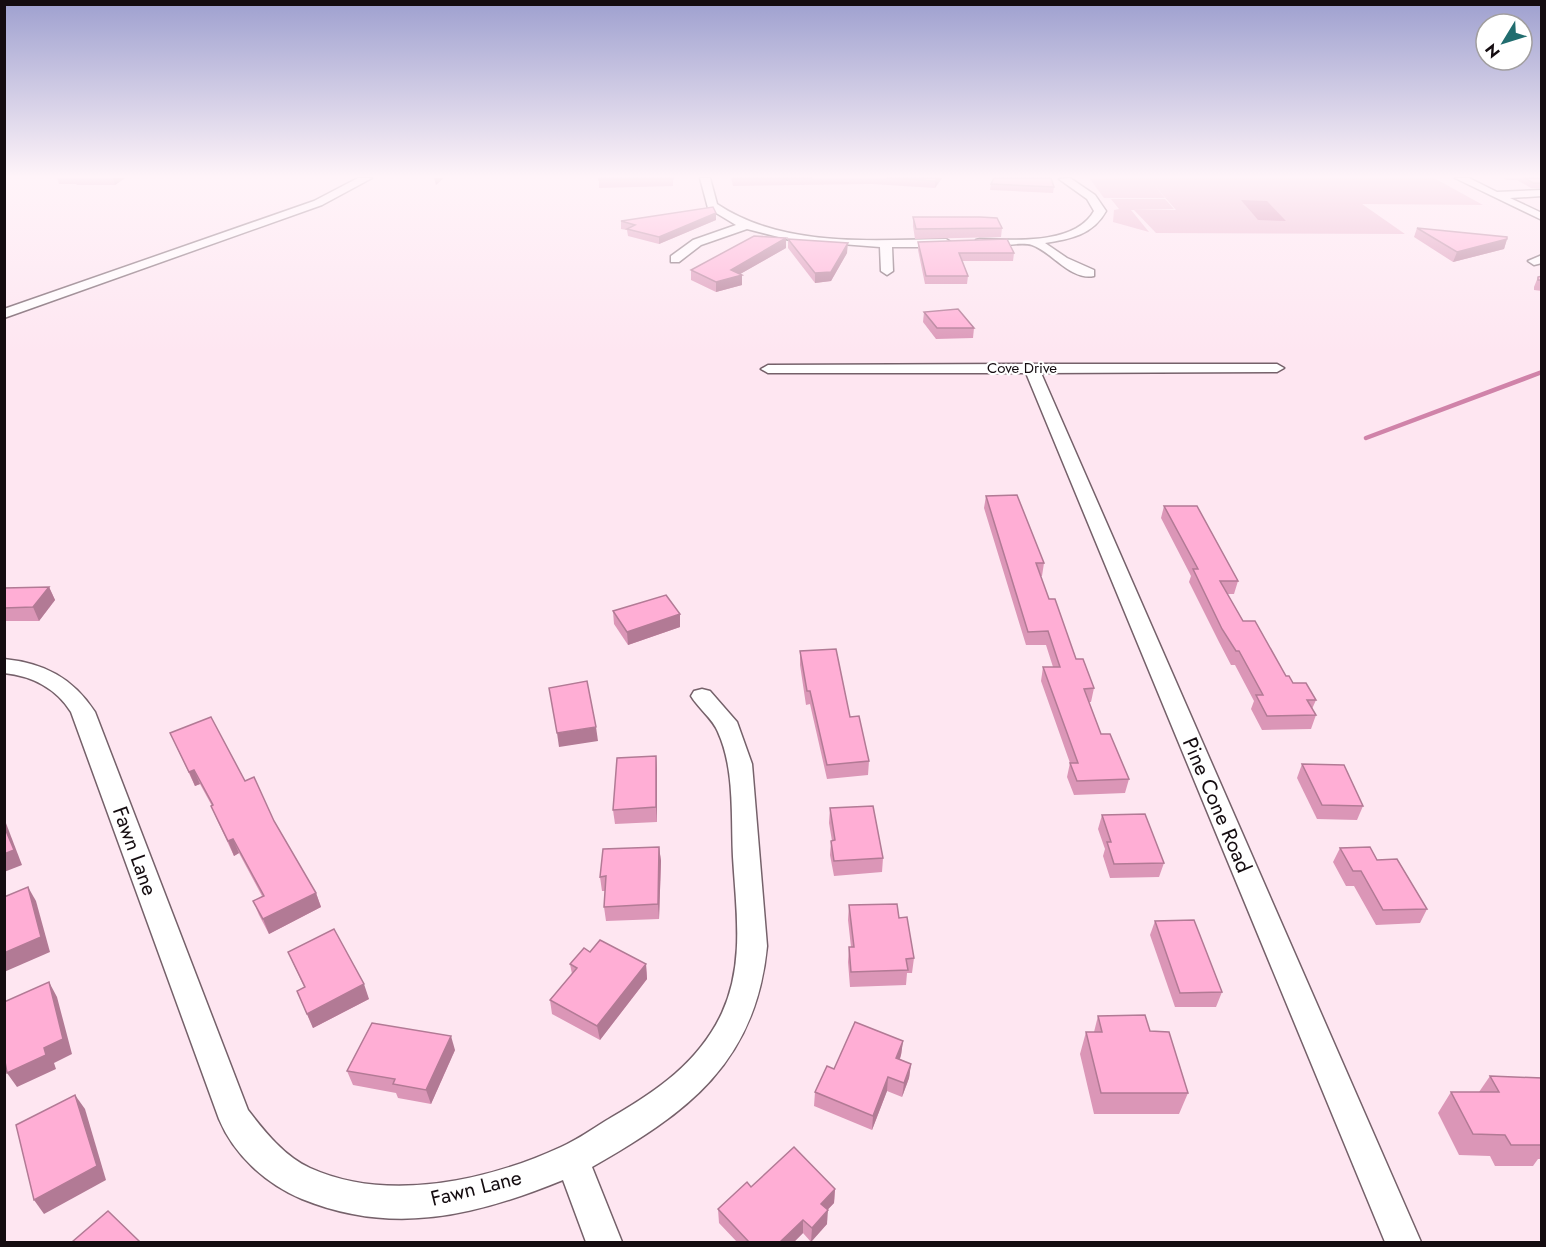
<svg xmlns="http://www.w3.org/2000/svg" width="1546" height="1247" font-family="Jost,sans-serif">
	<rect width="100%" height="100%" fill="#fee6f1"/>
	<g fill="#ebb4cd">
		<polygon points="1140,178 1434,178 1483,205 1362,204 1405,234 1156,233 1134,210 1176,210 1149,179 1165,198 1104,198 1090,179"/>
		<polygon points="1111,199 1165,199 1174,209 1131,210 1149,232 1113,222 1114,210 1119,209"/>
	</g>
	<polygon fill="#d083a9" points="1241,200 1267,201 1286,221 1258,220"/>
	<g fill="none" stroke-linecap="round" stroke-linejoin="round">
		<polyline stroke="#d083a9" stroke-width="4.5" points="1366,438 1542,372"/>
		<defs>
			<g id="minor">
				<polygon points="358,178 372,178 322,205 4,318 4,309 314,201"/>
				<path d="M700 178H710L717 204C783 248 870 240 946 239L952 243 946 247H892L893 271 887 275 881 271 880 247 790 240 747 229 701 245 679 262H671V256L693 240 736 225 708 208Z"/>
				<path d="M1070 178 1095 195 1106 211C1093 235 1070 239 1045 243L1067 258 1094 270V276C1071 281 1052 252 1032 245 1018 241 993 249 976 246V240L980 239C1014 240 1075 245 1094 211L1087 199 1059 179Z"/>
				<polygon points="1455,178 1469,178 1497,192 1542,190 1542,196 1510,198 1542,213 1542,220"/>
				<polygon points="1542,255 1542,263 1534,265 1528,261"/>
				<polygon points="1031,364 1277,364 1284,368 1277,372 1041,373 1421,1242 1385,1242 1026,373 768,373 761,369 768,365"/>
				<path d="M4 659C44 663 73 678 95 712L248 1110C265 1132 284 1156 310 1168 387 1203 487 1181 561 1147 579 1139 595 1127 612 1117 657 1091 699 1062 722 1013 745 963 736 910 733 857 731 817 735 769 718 732 713 719 698 708 691 696L694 691 702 689 710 691 737 722 752 764 767 946C756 1063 687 1113 592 1167L622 1242H586L563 1180C475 1216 393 1236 302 1199 266 1184 234 1155 219 1119L71 712C56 688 32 676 4 673Z"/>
			</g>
		</defs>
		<use href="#minor" stroke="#75616a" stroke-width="3"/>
		<use href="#minor" fill="#fff" fill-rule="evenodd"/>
	</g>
	<g fill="#db96b7">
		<polygon points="57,178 125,178 115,185 77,185 76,184 59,184"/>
		<polygon points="673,178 673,186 599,188 599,180"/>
		<polygon points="731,178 942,178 935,188 872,184 733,186"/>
		<polygon points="1503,178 1542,178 1542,188 1531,188 1517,180 1507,180"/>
		<polygon points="991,184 1054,187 1053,193 990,190"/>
		<polygon points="716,213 716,220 659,244 628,236 627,230 621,229 621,221"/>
		<polygon points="913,217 1002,228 1001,237 915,239 913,226"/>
		<polygon points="1417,228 1507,239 1504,249 1453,262 1414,237"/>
		<polygon points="788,239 847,253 831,281 815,283 788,248"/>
		<polygon points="918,242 1014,253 1013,261 962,261 968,276 967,284 925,284 918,250"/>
		<polygon points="786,248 740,274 742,275 742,285 716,292 691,280 691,270"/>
		<polygon points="1542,276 1542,291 1534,290 1534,287 1538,277"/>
		<polygon points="924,312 974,328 973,338 936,339 923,322"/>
		<polygon points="986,496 1044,563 1042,576 1040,576 1049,599 1076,659 1094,688 1091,702 1089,702 1101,734 1129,779 1125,793 1074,795 1067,777 1070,763 1041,681 1043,667 1053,667 1046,645 1026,645 984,508"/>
		<polygon points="1164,506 1238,581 1234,594 1227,594 1243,621 1286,676 1293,683 1316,700 1312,709 1316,715 1311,729 1262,730 1251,709 1254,701 1235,665 1231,665 1219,642 1189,582 1191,576 1161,518"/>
		<polygon points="49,587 55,600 39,621 4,621 4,588"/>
		<polygon points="613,611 680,627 628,645 614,624"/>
		<polygon points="800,651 850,717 869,761 868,775 827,779 810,704 806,705 800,665"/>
		<polygon points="170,733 245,781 274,821 316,893 321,907 269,934 259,915 253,901 262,896 239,853 234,856 217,820 211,806 212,806 200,784 195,786"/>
		<polygon points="656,756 657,770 657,822 615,824 613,810"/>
		<polygon points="1302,764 1363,806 1357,820 1317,819 1297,778"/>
		<polygon points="830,808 883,858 882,872 834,876 830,855 831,841 832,841 829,823"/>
		<polygon points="1102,815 1164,863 1159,877 1110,878 1103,856 1105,849 1098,829"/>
		<polygon points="659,847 661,861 659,919 606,921 604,907 605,891 602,891 600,877"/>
		<polygon points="1340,848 1377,860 1427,909 1420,923 1376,925 1354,886 1346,886 1333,862"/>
		<polygon points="849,905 899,918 914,958 912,973 907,973 906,985 850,987 848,962 849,947 851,947 848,920"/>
		<polygon points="1155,921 1222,992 1216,1007 1175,1007 1150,935"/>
		<polygon points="288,952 369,999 313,1028 297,991 304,987"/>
		<polygon points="590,952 646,964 647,979 600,1040 552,1014 550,1000 572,974 570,964"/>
		<polygon points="1098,1016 1150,1031 1188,1093 1179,1114 1094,1114 1080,1054 1086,1032 1094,1032"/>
		<polygon points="903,1041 901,1055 900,1059 911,1064 909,1078 902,1097 887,1091 872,1130 814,1106 815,1092 834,1069"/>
		<polygon points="455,1050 431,1104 398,1098 396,1093 353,1085 347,1071"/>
		<polygon points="1490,1076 1542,1078 1542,1159 1538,1159 1533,1166 1495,1166 1490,1156 1459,1155 1438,1113 1451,1092 1479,1092"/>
		<polygon points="751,1187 835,1189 834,1203 827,1210 827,1224 811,1242 803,1233 794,1242 737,1242 719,1223 718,1209"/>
	</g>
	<g fill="#b27a95">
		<polygon points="113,178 125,178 115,185"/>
		<polygon points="434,178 444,178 436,185"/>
		<polygon points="938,178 942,178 935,188 935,181"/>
		<polygon points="716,213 716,220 659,244 659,237"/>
		<polygon points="786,238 786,248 735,277 742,275 742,285 716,292 716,282 731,270"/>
		<polygon points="1507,239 1504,249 1453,262 1457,252"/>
		<polygon points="848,243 847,253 831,281 815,283 815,273"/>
		<polygon points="49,587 55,600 39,621 33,607"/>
		<polygon points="680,614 680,627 628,645 627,632"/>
		<polygon points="596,727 598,741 559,747 557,733"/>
		<polygon points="656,756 657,770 657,822 656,807"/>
		<polygon points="194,770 200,784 195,786 189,772"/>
		<polygon points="4,818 22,865 4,872"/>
		<polygon points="233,839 239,853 234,856 228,841"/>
		<polygon points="659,847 661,861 659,919 658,904"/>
		<polygon points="28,887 36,901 50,952 4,972 4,953"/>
		<polygon points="316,893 321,907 269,934 263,919"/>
		<polygon points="646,964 647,979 600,1040 597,1026"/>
		<polygon points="49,982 57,997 72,1054 54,1063 56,1069 17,1087 7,1073 44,1048"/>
		<polygon points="364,984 369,999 313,1028 307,1014"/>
		<polygon points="451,1036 455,1050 431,1104 426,1090"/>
		<polygon points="903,1041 901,1055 895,1072 896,1058"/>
		<polygon points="911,1064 909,1078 902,1097 904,1083"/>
		<polygon points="888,1077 887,1091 872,1130 873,1116"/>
		<polygon points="75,1095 85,1109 106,1180 44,1214 34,1200"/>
		<polygon points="835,1189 834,1203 820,1218 821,1204"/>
		<polygon points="828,1210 827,1224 811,1242 812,1228"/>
		<polygon points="803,1220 803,1233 794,1242 780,1242"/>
	</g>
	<g fill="#ffaed5" stroke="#b27a95" stroke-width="1.5">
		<polygon points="599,178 673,178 673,179 599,180"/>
		<polygon points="733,178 812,178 733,179"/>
		<polygon points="886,178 938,178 935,181"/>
		<polygon points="994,178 1051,178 1054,187 991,184"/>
		<polygon points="1525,178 1542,178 1542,183 1533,183"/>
		<polygon points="713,207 716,213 659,237 627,229 635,225 621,221"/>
		<polygon points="913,217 980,217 997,218 1002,228 916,229"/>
		<polygon points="1417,228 1507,237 1507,239 1457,252"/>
		<polygon points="754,236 786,238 731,270 742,275 716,282 691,270"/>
		<polygon points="788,239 848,243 831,272 815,273"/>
		<polygon points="1007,239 1014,253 959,253 968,276 926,276 918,242"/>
		<polygon points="1542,276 1542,280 1538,280 1538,277"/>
		<polygon points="958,309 974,328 937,328 924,312"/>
		<polygon points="1017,495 1044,563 1036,563 1049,599 1055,599 1076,659 1083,659 1094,688 1084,689 1101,734 1110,734 1129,779 1077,781 1070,763 1078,763 1043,667 1060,667 1048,631 1028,632 986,496"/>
		<polygon points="1164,506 1197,506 1238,581 1220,581 1243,621 1255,621 1286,676 1289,676 1293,683 1306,683 1316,700 1307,700 1316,715 1267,716 1256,695 1263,695 1239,651 1236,651 1222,629 1193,569 1198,569"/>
		<polygon points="49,587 33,607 4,608 4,588"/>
		<polygon points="666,595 680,614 627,632 613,611"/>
		<polygon points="836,649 850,717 859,716 869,761 827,765 810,691 807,691 800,651"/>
		<polygon points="587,681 596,727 557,733 549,688"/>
		<polygon points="211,717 245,781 254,777 274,821 316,893 263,919 253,901 264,896 233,839 228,841 211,806 213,805 194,770 189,772 170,733"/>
		<polygon points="656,756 656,807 613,810 617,758"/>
		<polygon points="1302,764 1344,765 1363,806 1322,805"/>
		<polygon points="873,806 883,858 834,861 831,841 835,840 830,808"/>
		<polygon points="1145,814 1164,863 1114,864 1107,842 1111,842 1102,815"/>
		<polygon points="4,826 14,850 4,854"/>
		<polygon points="659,847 658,904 604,907 606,876 600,877 603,849"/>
		<polygon points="1370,847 1377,860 1397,859 1427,909 1383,910 1361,871 1353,871 1340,848"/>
		<polygon points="28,887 41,937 4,953 4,897"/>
		<polygon points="897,904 899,918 907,917 914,958 906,959 908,970 851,972 849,947 854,947 849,905"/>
		<polygon points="1194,920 1222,992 1180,993 1155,921"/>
		<polygon points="334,929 364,984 307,1014 297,991 305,987 288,952"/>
		<polygon points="600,940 646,964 597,1026 550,1000 577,968 570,964 584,948 590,952"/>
		<polygon points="49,982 63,1039 44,1048 46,1055 7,1073 4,1056 4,1002"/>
		<polygon points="1145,1015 1150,1031 1169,1032 1188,1093 1101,1093 1086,1032 1102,1032 1098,1016"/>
		<polygon points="855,1022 903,1041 896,1058 911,1064 904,1083 888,1077 873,1116 815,1092 827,1066 834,1069"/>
		<polygon points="372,1023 451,1036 426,1090 393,1084 395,1079 347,1071"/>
		<polygon points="1490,1076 1542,1078 1542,1145 1511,1145 1505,1135 1473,1134 1451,1092 1499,1092"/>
		<polygon points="75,1095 97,1166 34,1200 16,1125"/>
		<polygon points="794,1147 835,1189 821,1204 828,1210 812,1228 803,1220 780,1242 749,1242 718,1209 747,1182 751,1187"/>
		<polygon points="108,1211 140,1242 72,1242"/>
	</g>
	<linearGradient id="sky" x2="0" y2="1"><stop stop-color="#9ea0cf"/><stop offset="0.5" stop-color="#fff4f9"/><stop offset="1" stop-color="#fff4f9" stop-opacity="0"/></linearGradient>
	<rect width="1546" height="353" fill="url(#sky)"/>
	<g text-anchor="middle" stroke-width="4.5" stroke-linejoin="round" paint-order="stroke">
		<g font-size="15" fill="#140c10" stroke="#fff">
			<text x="1022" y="373">Cove Drive</text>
		</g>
		<g font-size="21" fill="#140c10" stroke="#fff">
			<text transform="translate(1217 805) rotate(67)" y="7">Pine Cone Road</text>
			<text transform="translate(135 851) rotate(70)" y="7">Fawn Lane</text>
			<text transform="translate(476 1188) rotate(-14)" y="7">Fawn Lane</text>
		</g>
	</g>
	<rect width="1546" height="1247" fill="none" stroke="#140c10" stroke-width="12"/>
	<g transform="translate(1504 42) rotate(232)"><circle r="28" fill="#ffffff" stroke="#a19e9f" stroke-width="1.5"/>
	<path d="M0-4.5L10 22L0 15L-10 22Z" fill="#216d6f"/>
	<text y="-9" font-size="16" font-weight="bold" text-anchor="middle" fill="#140c10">N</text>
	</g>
</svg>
